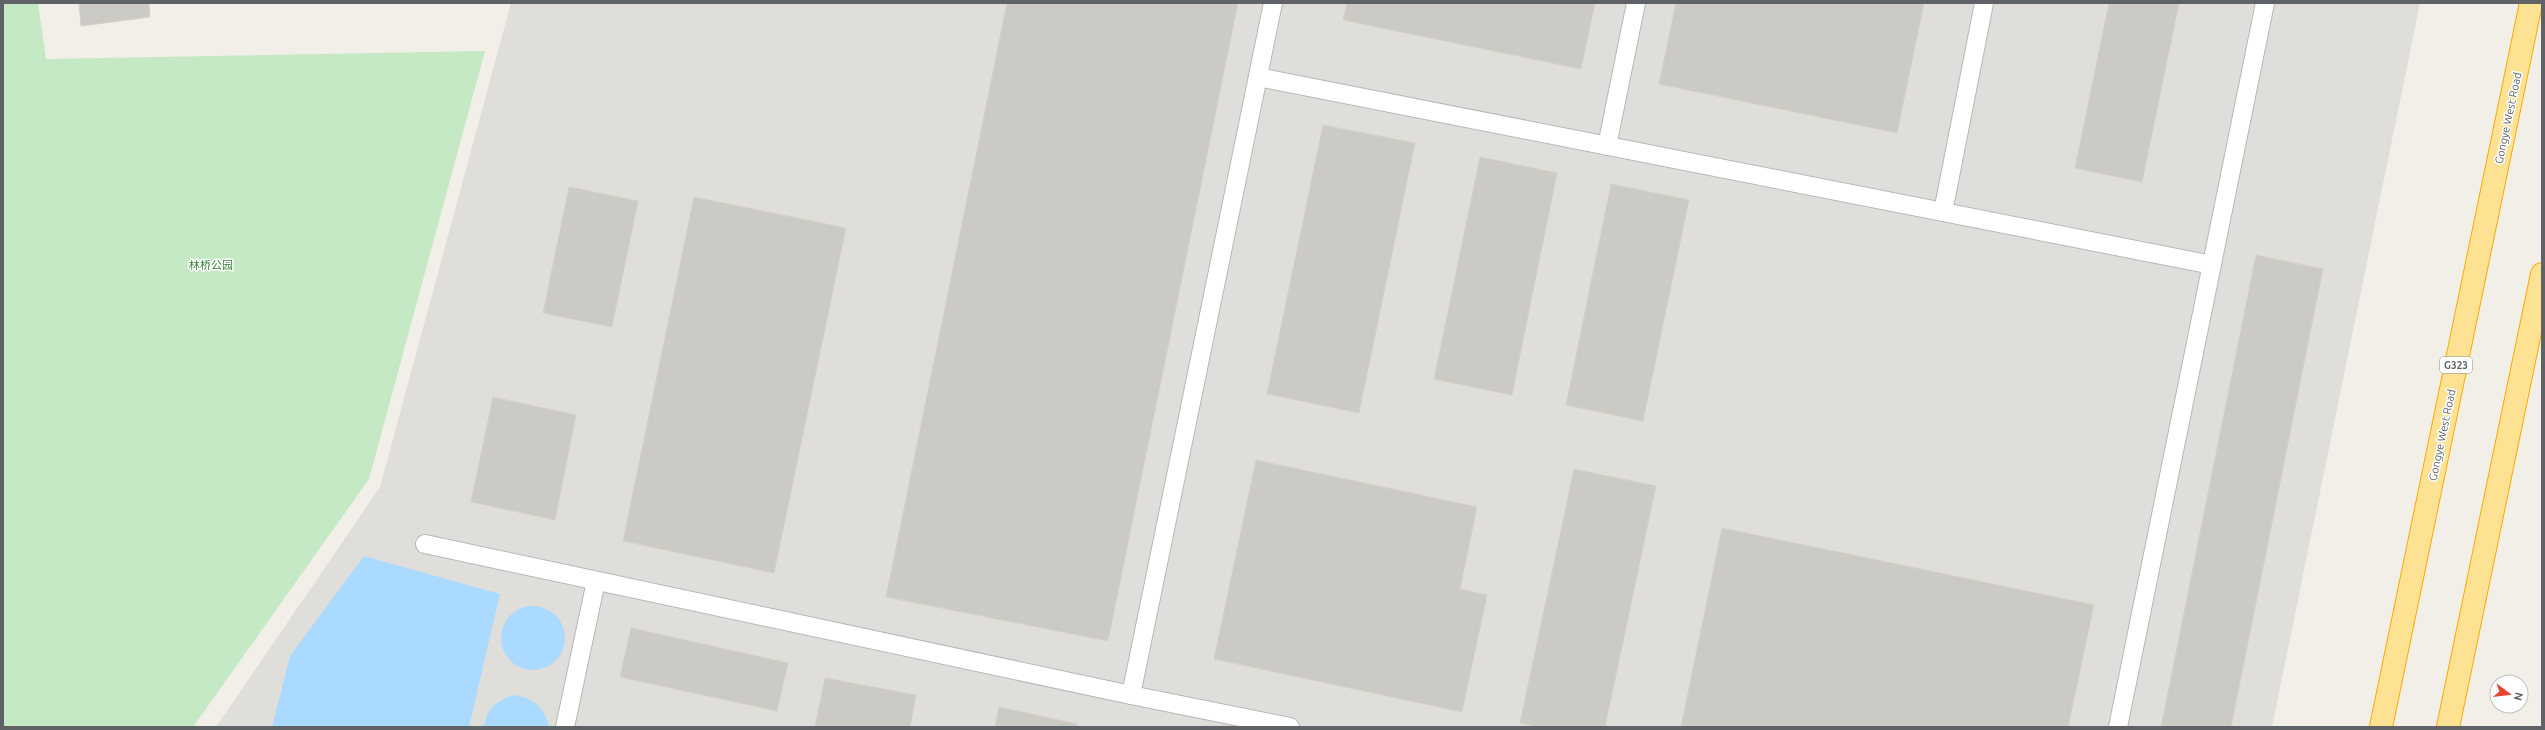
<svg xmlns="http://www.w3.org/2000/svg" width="2545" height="730" font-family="Ubuntu,'Noto Sans SC',sans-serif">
	<rect width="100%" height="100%" fill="#f1efe8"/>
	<polygon fill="#e0deda" points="511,3 2420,3 2272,727 216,727 380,487"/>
	<polygon fill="#c5e8c5" points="3,3 38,3 46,59 485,51 369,479 193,727 3,727"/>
	<g fill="#aadaff">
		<polygon points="364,556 500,594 469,727 272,727 290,656"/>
		<circle cx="533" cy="638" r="32"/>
		<path d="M514 695C533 698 545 707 549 727H484C486 709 497 700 514 695Z"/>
	</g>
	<g fill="#cccac5" stroke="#d6d1c6">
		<polygon points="79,3 149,3 150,17 81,26"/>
		<polygon points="1007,3 1238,3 1108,641 886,597"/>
		<polygon points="1347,3 1595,3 1581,69 1343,20"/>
		<polygon points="1676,3 1924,3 1897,133 1659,84"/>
		<polygon points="2109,3 2179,3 2142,182 2075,168"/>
		<polygon points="1323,125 1415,143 1359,413 1267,394"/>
		<polygon points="1480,157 1557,173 1512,395 1434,379"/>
		<polygon points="1611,184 1689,200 1643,421 1566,405"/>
		<polygon points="569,187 638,201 612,327 543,313"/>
		<polygon points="694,197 846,228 774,573 623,541"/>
		<polygon points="2256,255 2323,269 2231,727 2161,727"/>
		<polygon points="493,397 576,415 555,520 471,502"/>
		<polygon points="1256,460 1477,507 1460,589 1487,595 1462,712 1214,659"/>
		<polygon points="1574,469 1656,486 1605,727 1539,727 1520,723"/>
		<polygon points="1722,528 2094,605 2068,727 1681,727"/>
		<polygon points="631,628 788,663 777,711 620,677"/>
		<polygon points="825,678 916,695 910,727 815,727"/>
		<polygon points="999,707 1077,724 1077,727 995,727"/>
	</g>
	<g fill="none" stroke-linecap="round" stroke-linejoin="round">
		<defs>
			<g id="lane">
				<polyline points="1273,3 1131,695 1290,727"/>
				<polyline points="1258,77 2212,265"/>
				<polyline points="1607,146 1636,3"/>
				<polyline points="1943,212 1984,3"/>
				<polyline points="425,544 1131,695"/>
				<polyline points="565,727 596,581"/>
				<polyline points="2118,727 2265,3"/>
			</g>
			<g id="highway">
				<polyline points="2381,727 2531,3"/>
				<polyline points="2448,727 2542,274"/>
			</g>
		</defs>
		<use href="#lane" stroke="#b5b8bc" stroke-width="20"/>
		<use href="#highway" stroke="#f9ab00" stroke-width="24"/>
		<use href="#lane" stroke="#fff" stroke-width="18"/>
		<use href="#highway" stroke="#fde293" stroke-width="22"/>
	</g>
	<g text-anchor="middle" stroke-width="3" stroke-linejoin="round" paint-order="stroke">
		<rect fill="#fff" stroke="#8f9295" stroke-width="1" x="2440" y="357" width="32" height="16" rx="3"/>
		<g font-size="10" font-weight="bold" fill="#5f6368">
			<text x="2456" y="369">G323</text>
		</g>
		<g font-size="11" fill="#5f6368" stroke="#fff">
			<text transform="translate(2508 118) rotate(-78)" y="4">Gongye West Road</text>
			<text transform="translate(2442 435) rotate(-78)" y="4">Gongye West Road</text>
		</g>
		<g font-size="11" fill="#348238" stroke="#fff">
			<text x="211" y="269">林桥公园</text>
		</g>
	</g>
	<rect width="2545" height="730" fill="none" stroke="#5f6368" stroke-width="8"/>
	<g transform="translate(2509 694) rotate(105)"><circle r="19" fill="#ffffff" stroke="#bfc1c3"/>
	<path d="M0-3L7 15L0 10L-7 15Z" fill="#ea4335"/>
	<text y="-6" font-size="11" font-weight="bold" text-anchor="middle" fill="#5f6368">N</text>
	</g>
</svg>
